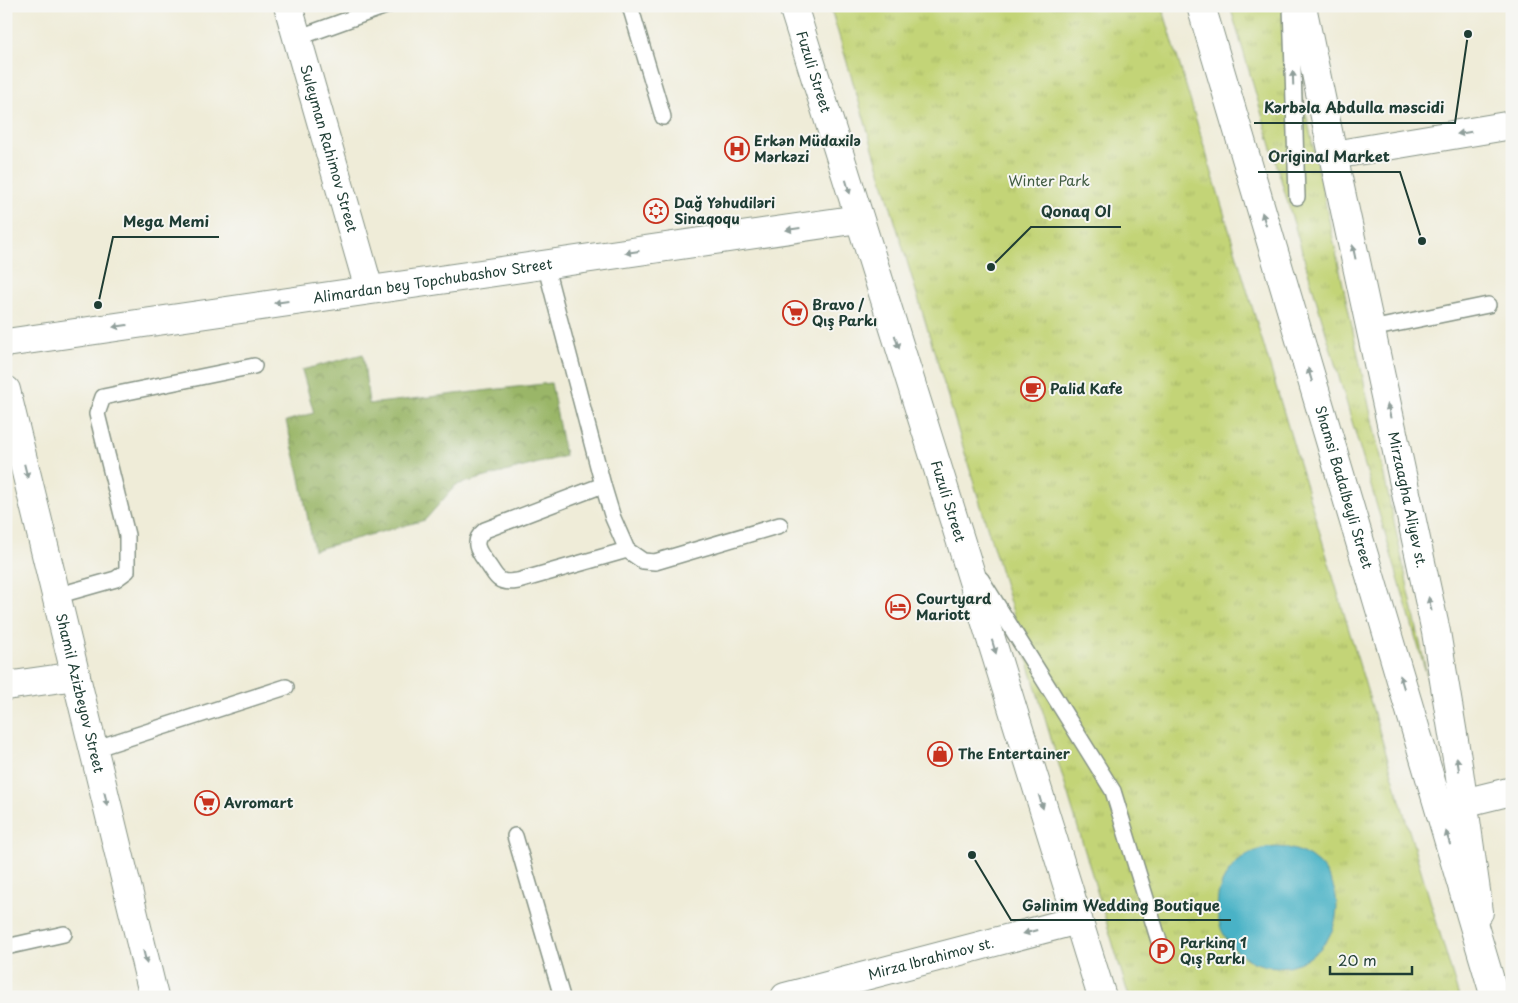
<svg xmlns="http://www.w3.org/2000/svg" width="1518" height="1003" font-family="'Playpen Sans',sans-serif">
	<defs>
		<pattern id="forest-crowns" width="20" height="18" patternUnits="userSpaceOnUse" patternTransform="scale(1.25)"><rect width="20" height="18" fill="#9ab668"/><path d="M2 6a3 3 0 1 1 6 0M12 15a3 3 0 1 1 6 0" fill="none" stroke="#7d9556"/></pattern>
		<pattern id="park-tufts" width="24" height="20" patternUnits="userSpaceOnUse" patternTransform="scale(1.25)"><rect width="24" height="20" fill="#c3d477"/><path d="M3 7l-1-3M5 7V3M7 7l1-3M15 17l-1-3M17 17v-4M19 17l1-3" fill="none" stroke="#a7b768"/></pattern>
	</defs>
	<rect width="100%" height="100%" fill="#f6f6f2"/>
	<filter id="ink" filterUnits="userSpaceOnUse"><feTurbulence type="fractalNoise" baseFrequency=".02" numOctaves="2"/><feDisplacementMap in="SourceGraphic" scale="10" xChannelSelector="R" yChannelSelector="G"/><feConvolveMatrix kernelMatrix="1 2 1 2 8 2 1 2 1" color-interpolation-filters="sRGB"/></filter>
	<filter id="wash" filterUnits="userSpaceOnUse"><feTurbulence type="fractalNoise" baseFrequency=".0096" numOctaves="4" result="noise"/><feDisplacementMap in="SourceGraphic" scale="20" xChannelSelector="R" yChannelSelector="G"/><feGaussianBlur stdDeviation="1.12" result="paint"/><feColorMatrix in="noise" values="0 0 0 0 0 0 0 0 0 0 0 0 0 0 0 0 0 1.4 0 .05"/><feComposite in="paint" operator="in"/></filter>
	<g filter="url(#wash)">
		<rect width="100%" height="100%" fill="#efecd8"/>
		<polygon fill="url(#forest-crowns)" stroke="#5c7a4e" points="363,354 369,404 551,383 565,456 456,485 425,520 314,550 299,473 286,421 314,413 302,370"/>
		<g fill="url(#park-tufts)" stroke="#718856">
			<polygon points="830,6 1162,6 1459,997 1129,997"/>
			<polygon points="1230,6 1283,6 1428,680"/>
		</g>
		<circle fill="#48b2c6" stroke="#34787d" cx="1277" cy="907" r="60"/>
	</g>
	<g filter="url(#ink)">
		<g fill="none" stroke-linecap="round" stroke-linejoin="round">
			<defs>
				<g id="lane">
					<polyline points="630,6 663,117"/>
					<polyline points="1291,6 1297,197"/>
					<polyline points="297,38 386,6"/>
					<polyline points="545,264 603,485 613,518 627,550 643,561 655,562 780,525"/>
					<polyline points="1371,329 1488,305"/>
					<path d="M603 485 485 530C469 543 480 553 489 566 492 570 495 576 499 579 504 583 512 582 518 581L627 550"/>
					<polyline points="981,579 1113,791 1162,951"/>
					<polyline points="56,596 116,579 127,571 127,535 97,414 103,397 254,366"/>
					<polyline points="94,749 286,687"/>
					<polyline points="515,836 562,997"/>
					<polyline points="6,947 64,934"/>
				</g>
				<g id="street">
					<path id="s1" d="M288 6 369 289"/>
					<polyline points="1333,155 1512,125"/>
					<path id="s2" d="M6 343 859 219"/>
					<path id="s3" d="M6 390 154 997"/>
					<polyline points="6,686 76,676"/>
					<polyline points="1463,803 1512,791"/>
					<path id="s4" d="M785 997 1078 920"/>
				</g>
				<g id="secondary">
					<path id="s5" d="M1302 6 1333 155 1436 632 1459 771 1479 912"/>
				</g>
				<g id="primary">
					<path id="s6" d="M793 6 964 552 1102 997"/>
					<path id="s7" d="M1201 6 1495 997"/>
				</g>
			</defs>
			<use href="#lane" stroke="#879486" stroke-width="18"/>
			<use href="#street" stroke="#879486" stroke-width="30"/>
			<use href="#secondary" stroke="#879486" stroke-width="30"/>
			<use href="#primary" stroke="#879486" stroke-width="30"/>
			<use href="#lane" stroke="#fff" stroke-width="15"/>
			<use href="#street" stroke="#fff" stroke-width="28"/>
			<use href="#secondary" stroke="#fff" stroke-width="28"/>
			<use href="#primary" stroke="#fff" stroke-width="28"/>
		</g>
		<defs><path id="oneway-solid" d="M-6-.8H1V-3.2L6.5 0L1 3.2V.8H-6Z" transform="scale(1.25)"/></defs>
		<g fill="#8f9e9a">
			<use href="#oneway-solid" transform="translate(1293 78) rotate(-92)"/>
			<use href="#oneway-solid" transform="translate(1464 133) rotate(171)"/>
			<use href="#oneway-solid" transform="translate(848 187) rotate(73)"/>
			<use href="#oneway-solid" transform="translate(1264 219) rotate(-107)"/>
			<use href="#oneway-solid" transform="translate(793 229) rotate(172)"/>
			<use href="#oneway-solid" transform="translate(632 252) rotate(172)"/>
			<use href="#oneway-solid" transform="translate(1354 252) rotate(-102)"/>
			<use href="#oneway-solid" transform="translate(281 302) rotate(172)"/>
			<use href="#oneway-solid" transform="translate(120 326) rotate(172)"/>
			<use href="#oneway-solid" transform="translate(897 342) rotate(72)"/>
			<use href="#oneway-solid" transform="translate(1310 375) rotate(-107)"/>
			<use href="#oneway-solid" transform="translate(1389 411) rotate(-102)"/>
			<use href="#oneway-solid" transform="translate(26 471) rotate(76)"/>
			<use href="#oneway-solid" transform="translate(1430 604) rotate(-102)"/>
			<use href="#oneway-solid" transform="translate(994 647) rotate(73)"/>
			<use href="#oneway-solid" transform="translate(1402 682) rotate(-107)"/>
			<use href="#oneway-solid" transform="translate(1458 764) rotate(-99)"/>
			<use href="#oneway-solid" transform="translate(106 799) rotate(76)"/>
			<use href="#oneway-solid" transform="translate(1041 802) rotate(73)"/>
			<use href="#oneway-solid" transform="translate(1448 838) rotate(-107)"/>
			<use href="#oneway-solid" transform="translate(1030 932) rotate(165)"/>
			<use href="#oneway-solid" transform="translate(145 957) rotate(76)"/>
		</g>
	</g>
	<defs>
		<symbol id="hospital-ring" viewBox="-11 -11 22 22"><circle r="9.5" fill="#f6f6f2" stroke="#c8321e" stroke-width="1.5"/><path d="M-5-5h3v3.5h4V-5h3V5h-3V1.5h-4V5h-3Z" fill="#c8321e"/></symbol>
		<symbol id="synagogue-ring" viewBox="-11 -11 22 22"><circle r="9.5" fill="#f6f6f2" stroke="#c8321e" stroke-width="1.5"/><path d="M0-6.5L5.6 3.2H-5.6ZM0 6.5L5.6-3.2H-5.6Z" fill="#c8321e"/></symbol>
		<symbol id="supermarket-ring" viewBox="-11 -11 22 22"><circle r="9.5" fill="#f6f6f2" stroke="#c8321e" stroke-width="1.5"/><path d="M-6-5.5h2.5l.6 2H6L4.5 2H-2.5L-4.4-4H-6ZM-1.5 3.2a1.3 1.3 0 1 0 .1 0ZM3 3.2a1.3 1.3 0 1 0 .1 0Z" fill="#c8321e"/></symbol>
		<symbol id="cafe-ring" viewBox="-11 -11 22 22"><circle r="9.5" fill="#f6f6f2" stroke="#c8321e" stroke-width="1.5"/><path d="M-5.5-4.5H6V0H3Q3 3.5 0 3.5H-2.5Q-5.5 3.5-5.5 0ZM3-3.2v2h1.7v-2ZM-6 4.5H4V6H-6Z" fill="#c8321e"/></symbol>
		<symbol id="hotel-ring" viewBox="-11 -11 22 22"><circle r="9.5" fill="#f6f6f2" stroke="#c8321e" stroke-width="1.5"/><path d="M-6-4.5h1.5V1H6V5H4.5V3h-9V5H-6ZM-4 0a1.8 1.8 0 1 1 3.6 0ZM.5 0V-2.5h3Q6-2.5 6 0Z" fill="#c8321e"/></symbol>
		<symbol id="shop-ring" viewBox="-11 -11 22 22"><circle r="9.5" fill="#f6f6f2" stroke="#c8321e" stroke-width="1.5"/><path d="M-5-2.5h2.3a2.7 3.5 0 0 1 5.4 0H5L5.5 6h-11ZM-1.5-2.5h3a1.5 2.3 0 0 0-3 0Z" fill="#c8321e"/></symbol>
		<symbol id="parking-ring" viewBox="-11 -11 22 22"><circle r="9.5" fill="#f6f6f2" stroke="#c8321e" stroke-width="1.5"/><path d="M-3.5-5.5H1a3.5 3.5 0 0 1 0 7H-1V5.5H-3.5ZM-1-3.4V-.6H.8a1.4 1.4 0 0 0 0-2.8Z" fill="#c8321e"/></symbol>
	</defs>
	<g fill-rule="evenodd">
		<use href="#hospital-ring" x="723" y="135" width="28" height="28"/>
		<use href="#synagogue-ring" x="642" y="197" width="28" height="28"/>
		<use href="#supermarket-ring" x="781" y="299" width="28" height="28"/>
		<use href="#cafe-ring" x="1019" y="375" width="28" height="28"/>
		<use href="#hotel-ring" x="884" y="593" width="28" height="28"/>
		<use href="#shop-ring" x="926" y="740" width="28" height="28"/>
		<use href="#supermarket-ring" x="193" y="789" width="28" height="28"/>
		<use href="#parking-ring" x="1148" y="937" width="28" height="28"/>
	</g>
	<g text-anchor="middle" stroke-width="4" stroke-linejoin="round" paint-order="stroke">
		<g font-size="14" fill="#1f3d34" stroke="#f6f6f2">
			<text dy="5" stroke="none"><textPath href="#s6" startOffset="69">Fuzuli Street</textPath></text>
			<text dy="5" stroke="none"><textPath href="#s1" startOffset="148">Suleyman Rahimov Street</textPath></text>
			<text dy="5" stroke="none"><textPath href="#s2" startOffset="431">Alimardan bey Topchubashov Street</textPath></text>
			<text dy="5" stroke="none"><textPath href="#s7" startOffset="502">Shamsi Badalbeyli Street</textPath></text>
			<text dy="5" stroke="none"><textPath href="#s5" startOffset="505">Mirzaagha Aliyev st.</textPath></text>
			<text dy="5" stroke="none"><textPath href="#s6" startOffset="519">Fuzuli Street</textPath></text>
			<text dy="5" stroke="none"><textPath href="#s3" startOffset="312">Shamil Azizbeyov Street</textPath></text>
			<text dy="5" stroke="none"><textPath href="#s4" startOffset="151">Mirza Ibrahimov st.</textPath></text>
		</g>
		<g font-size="14" font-weight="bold" fill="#1f3d34" stroke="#f6f6f2" text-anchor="start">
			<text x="754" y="146">Erkən Müdaxilə<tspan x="754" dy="16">Mərkəzi</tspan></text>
			<text x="674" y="208">Dağ Yəhudiləri<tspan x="674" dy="16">Sinaqoqu</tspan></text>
			<text x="812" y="310">Bravo /<tspan x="812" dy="16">Qış Parkı</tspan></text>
			<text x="1050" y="394">Palid Kafe</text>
			<text x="916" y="604">Courtyard<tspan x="916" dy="16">Mariott</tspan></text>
			<text x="958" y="759">The Entertainer</text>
			<text x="224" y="808">Avromart</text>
			<text x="1180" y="948">Parkinq 1<tspan x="1180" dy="16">Qış Parkı</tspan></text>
		</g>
		<g font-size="14" fill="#405b41" stroke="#f6f6f2">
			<text x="1049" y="186">Winter Park</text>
		</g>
	</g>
	<path fill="none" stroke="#1f3d34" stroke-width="2" d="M1468 34L1455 123H1254M1422 241L1400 172H1258M991 267L1031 227H1121M98 305L113 237H219M972 855L1011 920H1231"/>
	<g fill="#1f3d34" stroke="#f6f6f2" stroke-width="2">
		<circle cx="1468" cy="34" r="5"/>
		<circle cx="1422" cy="241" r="5"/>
		<circle cx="991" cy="267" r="5"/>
		<circle cx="98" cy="305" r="5"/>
		<circle cx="972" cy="855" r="5"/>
	</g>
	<g font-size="15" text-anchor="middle" font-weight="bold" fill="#1f3d34" stroke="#f6f6f2" stroke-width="4" stroke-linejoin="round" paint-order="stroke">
		<text x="1354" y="113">Kərbəla Abdulla məscidi</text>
		<text x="1329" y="162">Original Market</text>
		<text x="1076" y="217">Qonaq Ol</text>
		<text x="166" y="227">Mega Memi</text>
		<text x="1121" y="911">Gəlinim Wedding Boutique</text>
	</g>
	<rect width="1518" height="1003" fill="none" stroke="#f6f6f2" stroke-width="25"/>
	<path d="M1330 966v8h82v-8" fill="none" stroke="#1f3d34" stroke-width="2.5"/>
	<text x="1338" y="966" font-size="15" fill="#1f3d34" stroke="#f6f6f2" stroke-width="4" paint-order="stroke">20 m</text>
</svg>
